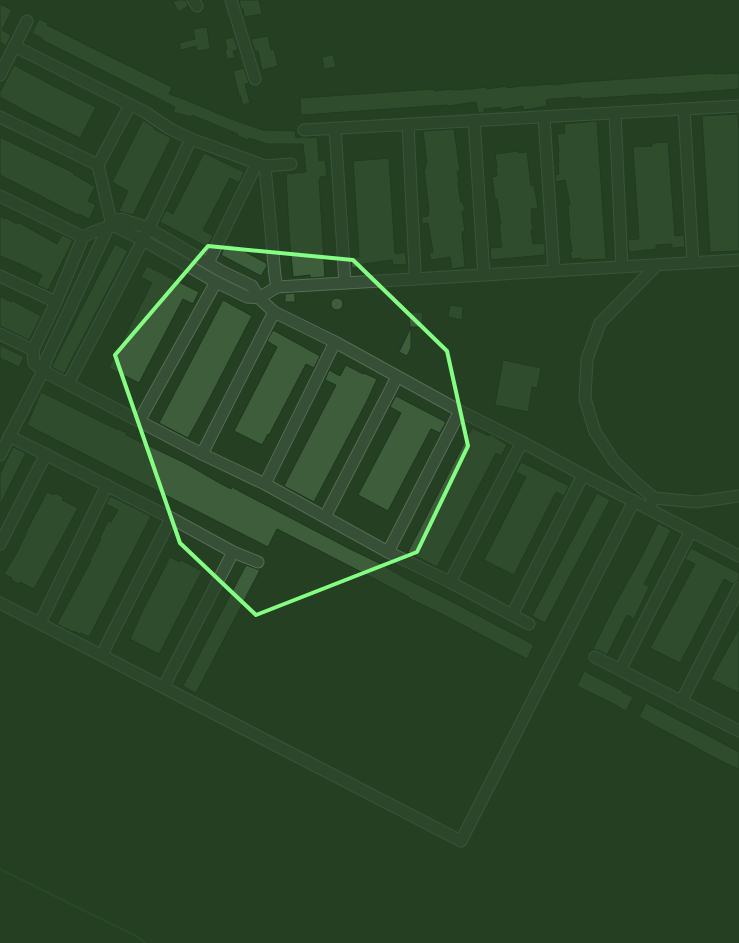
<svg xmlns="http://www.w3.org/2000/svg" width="739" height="943" font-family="Rubik,sans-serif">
	<rect width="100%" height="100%" fill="#243f22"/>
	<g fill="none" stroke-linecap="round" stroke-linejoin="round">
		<polyline stroke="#295627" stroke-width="2.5" points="0,869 136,936 146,943"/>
	</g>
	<g fill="#3d5d3b" stroke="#1e361e">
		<polygon points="177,0 186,0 188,6 179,12 173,2"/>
		<polygon points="239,0 259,0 262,14 244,17 243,9 241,9"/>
		<polygon points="0,4 12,10 2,30 11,35 6,46 0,42"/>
		<polygon points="39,19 48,23 47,25 88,46 172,87 169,94 186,100 231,119 263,130 295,131 296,138 302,137 308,137 308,138 317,137 319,161 325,160 327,176 320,177 320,180 319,180 325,277 310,278 310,275 293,277 289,233 286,174 306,172 303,144 267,144 249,138 248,140 238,136 238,134 192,115 191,117 173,112 175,107 84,61 42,40 43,39 32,33"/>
		<polygon points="207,27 210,49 197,51 196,46 181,50 179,43 195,39 193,29"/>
		<polygon points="268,36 271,50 274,49 278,66 262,70 258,51 255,51 251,39"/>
		<polygon points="234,37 238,50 233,51 235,58 227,59 225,50 227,50 225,39"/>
		<polygon points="333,55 336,67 324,69 322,57"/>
		<polygon points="14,65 59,89 96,107 80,138 29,113 0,97 0,92"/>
		<polygon points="244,68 249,83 245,84 250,103 243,105 240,95 239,96 233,71"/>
		<polygon points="714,73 714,74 739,73 739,89 658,95 658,94 581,99 580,97 551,99 546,100 547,106 523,110 523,106 501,110 501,107 484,109 484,113 478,113 476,102 448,106 448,105 301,115 300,98 434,89 434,91 453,89 453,90 471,89 487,87 487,89 507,86 507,88 527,85 527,86 550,84 551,85 579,82"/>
		<polygon points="738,114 739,132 739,251 710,252 702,116"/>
		<polygon points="143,120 155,128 154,129 171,138 133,215 119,211 128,191 112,182"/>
		<polygon points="597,121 606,259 581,260 581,258 572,259 570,252 572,251 569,232 570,232 568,205 570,204 565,180 556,182 555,175 559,174 558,163 559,162 558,151 559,151 557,134 565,133 564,124"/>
		<polygon points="454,129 460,171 457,171 459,183 458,183 460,198 461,203 463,202 465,211 462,211 465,231 462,232 465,267 452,269 450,257 431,260 429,253 433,252 428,223 422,224 422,217 428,216 429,210 424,169 426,169 425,165 427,164 423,131"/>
		<polygon points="0,137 74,173 73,174 95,187 88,201 96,205 89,219 79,214 78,215 0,175"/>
		<polygon points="668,142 675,236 684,235 685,247 672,248 672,244 656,245 656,249 629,252 628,240 639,239 633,147 652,146 652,143"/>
		<polygon points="518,151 518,153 527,152 531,186 534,185 538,208 531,209 532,218 531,219 533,229 531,230 533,244 545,243 545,255 491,260 490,248 502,247 500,236 501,236 499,225 501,224 499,213 497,199 495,199 492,177 497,176 496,167 497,167 495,154"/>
		<polygon points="204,153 244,172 239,183 230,178 203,230 213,236 207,247 160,222 166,210 173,214"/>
		<polygon points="389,158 395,254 405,252 407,264 397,265 397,264 393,265 392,260 363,264 363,267 352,268 351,257 359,257 353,161"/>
		<polygon points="0,216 5,219 6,218 17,224 18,222 57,244 62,235 73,240 48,290 37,285 42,275 20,264 0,256"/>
		<polygon points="227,242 266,263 267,266 261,276 221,255"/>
		<polygon points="115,244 128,251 64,374 52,367 52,366"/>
		<polygon points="147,266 199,292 193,304 183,299 139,383 109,368 152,283 141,277"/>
		<polygon points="295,293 295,302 285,302 285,294"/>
		<polygon points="0,296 11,302 11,300 41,316 29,340 0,326"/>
		<circle cx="337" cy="304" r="6"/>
		<polygon points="223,300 252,316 204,409 188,438 159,423"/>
		<polygon points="450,305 463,307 462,320 448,317"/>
		<polygon points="422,312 423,327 410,327 409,313"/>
		<polygon points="411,327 411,348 407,356 399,352"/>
		<polygon points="273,330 320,356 314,368 306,364 269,435 268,434 262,445 234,431 277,347 267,341"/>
		<polygon points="0,345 24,357 19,367 0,358"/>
		<polygon points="503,360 541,368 537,388 532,387 528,412 495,405"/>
		<polygon points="346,365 363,374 364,373 377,379 367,401 314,502 284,486 336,385 325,380 329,370 340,376"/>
		<polygon points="41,392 118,430 118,429 127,433 126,435 185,463 216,481 231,489 232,487 241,492 352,550 377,562 408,580 445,598 534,645 527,659 440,613 408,598 409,597 373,578 277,529 268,547 27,425"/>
		<polygon points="396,396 446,422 440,433 431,429 388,511 358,495 401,413 390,407"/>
		<polygon points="472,428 489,436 490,434 507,445 501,456 496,453 437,567 408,552"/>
		<polygon points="13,447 26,453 0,505 0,474"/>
		<polygon points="521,462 569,486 564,496 556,492 514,575 484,560 526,477 516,472"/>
		<polygon points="47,492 54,495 55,493 64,498 62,500 78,508 34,589 20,582 19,584 11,580 12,578 4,574 15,556 27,532 26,532"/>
		<polygon points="597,493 610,500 545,623 532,616"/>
		<polygon points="110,496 151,516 89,637 81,633 80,634 73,631 73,632 57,624 91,561 90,560 101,539 100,538 108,521 111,522 118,510 106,504"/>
		<polygon points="658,523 671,530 660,553 644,584 649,587 634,619 627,615 607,655 598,650 594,650 593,649 613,608 642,556"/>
		<polygon points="691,548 739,573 739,578 738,581 733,584 724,579 680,663 650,648 695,564 685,559"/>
		<polygon points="170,557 180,562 181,560 202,571 159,654 130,639 144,608"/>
		<polygon points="246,565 260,570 196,693 183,686"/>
		<polygon points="739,628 739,693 711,679"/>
		<polygon points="584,671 623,691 622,692 633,697 626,711 618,707 618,706 577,686"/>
		<polygon points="646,703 739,752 739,769 725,763 639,717"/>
	</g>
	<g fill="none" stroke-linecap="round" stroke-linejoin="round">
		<defs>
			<g id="minor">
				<polyline points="193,0 197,6"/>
				<polyline points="231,0 255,79"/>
				<polyline points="14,46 145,112 170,129 191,139 265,166 291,164"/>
				<polyline points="0,75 27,21"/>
				<polyline points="684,109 693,263"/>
				<polyline points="615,113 622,267"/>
				<polyline points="0,117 98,165"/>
				<polyline points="544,117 554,271"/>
				<polyline points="474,120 484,275"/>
				<polyline points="408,124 415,271 414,279"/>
				<polyline points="335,128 345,283"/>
				<polyline points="304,130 739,106"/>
				<polyline points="265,166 275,276 277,287"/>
				<polyline points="0,196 83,237"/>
				<polyline points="107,227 93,232 83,237 56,302 33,350 34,363 43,371 202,454 265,484 388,552 450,582 529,624"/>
				<polyline points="739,260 277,287 259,298 247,297 216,282 143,240 116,227 111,221 121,219 148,228 221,271 252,286 259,298 274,312 335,342 460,411 522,442 583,475 739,556"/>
				<polyline points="208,263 257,163"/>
				<polyline points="0,276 56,302"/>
				<polyline points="0,334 33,350"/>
				<polyline points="68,384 143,240 191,139"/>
				<polyline points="139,421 216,282"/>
				<polyline points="9,436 171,518 233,552 258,562"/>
				<polyline points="202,454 274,312"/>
				<polyline points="0,455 43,371 46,360 111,221 98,165 130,105"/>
				<polyline points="265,484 335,342"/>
				<polyline points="654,498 697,502 739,496"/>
				<polyline points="648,508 654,498 636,483 614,461 595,432 585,399 587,359 600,323 657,265"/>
				<polyline points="325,517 397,377"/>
				<polyline points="0,544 46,454"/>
				<polyline points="388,552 460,411"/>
				<polyline points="450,582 522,442"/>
				<polyline points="0,603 461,841 634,501"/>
				<polyline points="512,615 583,475"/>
				<polyline points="40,623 107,485"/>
				<polyline points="103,656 106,646 171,518"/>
				<polyline points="595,657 739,731"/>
				<polyline points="620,670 691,531"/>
				<polyline points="165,688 168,678 233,552"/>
				<polyline points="681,702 739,588"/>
			</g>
		</defs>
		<use href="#minor" stroke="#556d55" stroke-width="13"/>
		<use href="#minor" stroke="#374f37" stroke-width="11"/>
	</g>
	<path d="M0 0H739V943H0ZM208 246 353 260 447 351 468 446 417 552 256 615 180 543 115 355Z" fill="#243f22" fill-opacity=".55" fill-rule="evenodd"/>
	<path fill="none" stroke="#84ff83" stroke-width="4" stroke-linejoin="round" d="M208 246 353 260 447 351 468 446 417 552 256 615 180 543 115 355Z"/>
</svg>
